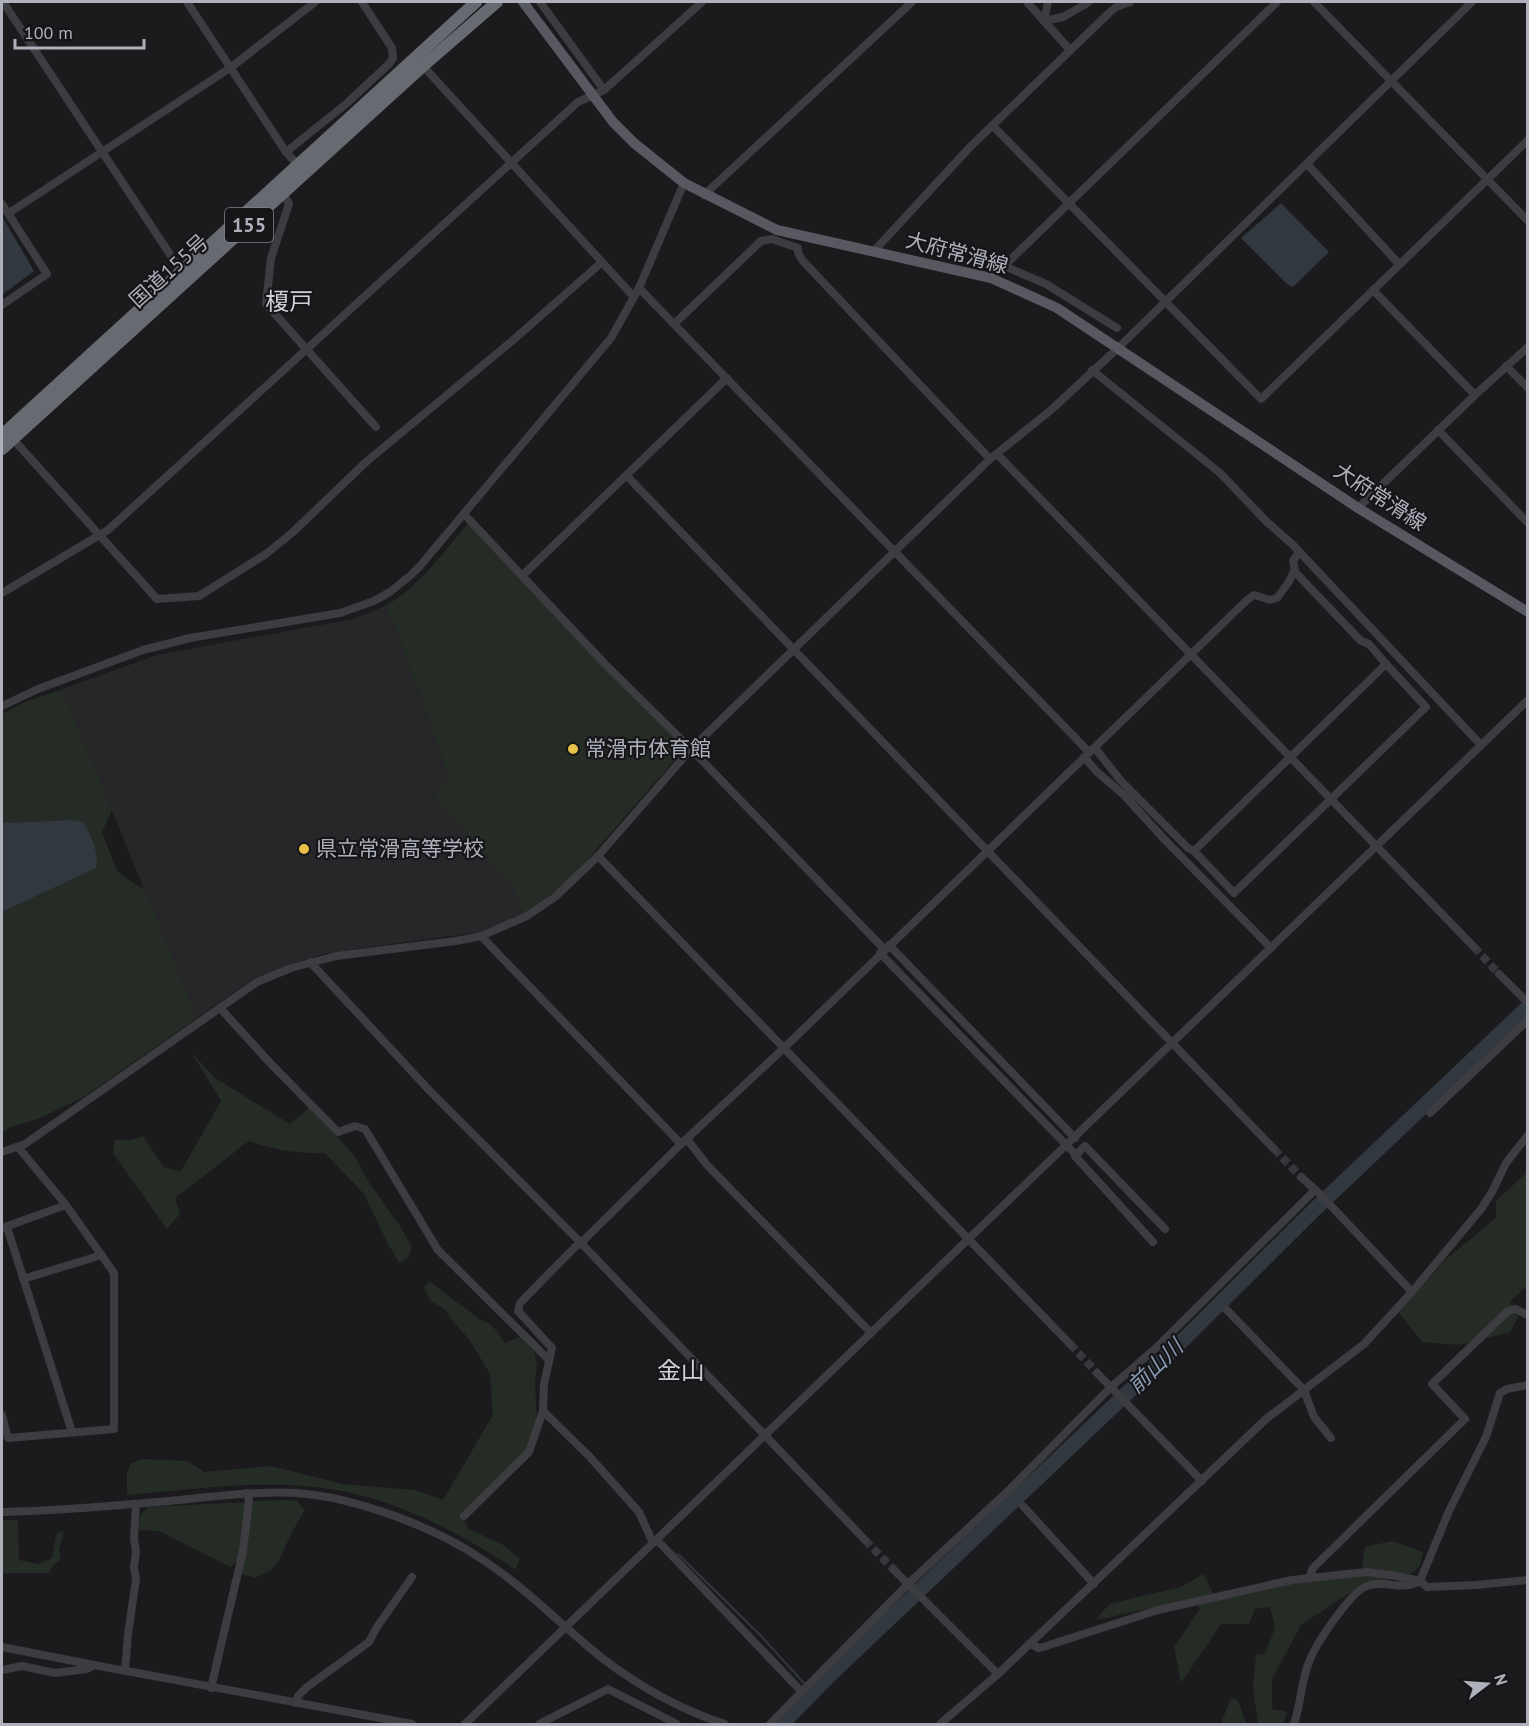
<svg xmlns="http://www.w3.org/2000/svg" width="1529" height="1726" font-family="'PT Sans','Noto Sans JP',sans-serif">
	<rect width="100%" height="100%" fill="#1b1a1c"/>
	<polygon fill="#272629" points="385,606 398,634 449,778 433,795 514,889 522,914 479,932 328,953 288,965 253,979 197,1018 62,689 157,655 353,619"/>
	<g fill="#252c26">
		<path d="M468 523 685 748 569 881 532 909 522 914 514 889 433 795 449 778 398 634 385 606C420 586 442 554 468 523Z"/>
		<polygon points="62,689 112,810 102,832 116,869 124,877 145,890 197,1018 82,1098 38,1119 8,1128 2,1133 2,912 95,868 97,862 70,820 2,823 2,714 23,703"/>
		<path d="M191 1052 215 1078 290 1124 310 1107 354 1155 368 1181 400 1226 412 1247 409 1257 399 1263 387 1242 364 1194 325 1153C298 1154 274 1150 249 1141L175 1198 180 1214 167 1229 113 1153 115 1140H130L143 1136 163 1167 181 1171 221 1101Z"/>
		<polygon points="1527,1172 1527,1290 1524,1288 1510,1302 1518,1318 1510,1332 1459,1345 1422,1342 1399,1313 1445,1260 1496,1218 1496,1201"/>
		<path d="M429 1281 479 1319 492 1325 505 1343 520 1337 534 1351 537 1365 535 1383 537 1421 529 1449 461 1515 469 1529 503 1545 520 1559 515 1570C498 1557 479 1547 460 1536 405 1506 351 1487 287 1485 234 1483 180 1491 127 1495V1473L131 1463 144 1459 188 1461 204 1472 271 1466 342 1484 415 1490 443 1500 493 1415 490 1374 469 1339 450 1318 446 1310 431 1301 424 1288Z"/>
		<polygon points="296,1500 305,1510 291,1534 279,1561 271,1570 255,1578 241,1574 252,1501"/>
		<polygon points="246,1502 239,1560 230,1567 159,1531 137,1530 141,1514 148,1507"/>
		<polygon points="2,1520 18,1520 19,1560 39,1564 52,1558 56,1534 64,1531 59,1550 61,1559 53,1565 49,1573 2,1573"/>
		<polygon points="1392,1541 1423,1552 1420,1566 1409,1575 1393,1579 1366,1582 1301,1625 1272,1679 1272,1709 1287,1712 1283,1724 1258,1724 1253,1688 1256,1655 1265,1654 1275,1628 1270,1607 1255,1609 1249,1624 1221,1624 1181,1683 1174,1647 1200,1609 1194,1599 1096,1620 1109,1604 1181,1587 1203,1574 1217,1600 1294,1582 1367,1574 1362,1565 1365,1547"/>
		<polygon points="1231,1698 1238,1700 1246,1724 1221,1723"/>
	</g>
	<g fill="#313840">
		<polygon points="1281,203 1329,252 1293,287 1287,284 1241,238"/>
		<polygon points="2,216 34,271 2,295"/>
		<path d="M71 820 83 822C90 833 100 855 96 868L2 912V823Z"/>
	</g>
	<g fill="none" stroke-linecap="round" stroke-linejoin="round">
		<polyline stroke="#313840" stroke-width="2" points="678,1554 761,1636 813,1693"/>
		<polyline stroke="#313840" stroke-width="15" points="782,1724 829,1676 1182,1341 1315,1209 1528,1007"/>
		<g stroke="#38383c" stroke-width="8" stroke-dasharray="8 4" stroke-linecap="butt">
			<polyline points="1474,947 1499,974"/>
			<polyline points="1274,1149 1301,1177"/>
			<polyline points="1070,1344 1097,1373"/>
			<polyline points="865,1540 894,1570"/>
		</g>
		<g stroke="#3c3c41" stroke-width="8">
			<polyline points="3,2 181,271"/>
			<polyline points="187,2 286,152 297,164"/>
			<polyline points="540,2 604,90"/>
			<polyline points="1027,2 1070,50"/>
			<polyline points="1048,2 1044,21 1063,17 1089,2"/>
			<polyline points="1314,2 1528,221"/>
			<polyline points="423,66 633,296"/>
			<polyline points="993,126 1261,399 1528,140"/>
			<polyline points="286,152 346,104 389,64 393,58 392,48 362,2"/>
			<polyline points="1307,164 1399,264"/>
			<polyline points="283,193 289,204 271,258 266,304 376,427"/>
			<polyline points="704,195 912,2"/>
			<polyline points="2,204 47,274 2,305"/>
			<polyline points="9,213 230,68 315,2"/>
			<polyline points="874,251 970,147 1109,13 1116,7 1130,2"/>
			<polyline points="639,288 1089,752"/>
			<polyline points="1373,290 1475,395"/>
			<polyline points="674,324 761,241 772,239 798,248 798,253 803,261 990,459"/>
			<polyline points="1117,328 1046,284 1004,266 1277,2"/>
			<polyline points="1506,366 1528,388"/>
			<polyline points="1092,370 1220,473 1266,521 1293,545 1481,745"/>
			<polyline points="1438,430 1528,523"/>
			<polyline points="13,439 157,599 199,596 266,554 293,532 366,462 512,341 602,262"/>
			<polyline points="997,454 1474,947"/>
			<polyline points="627,476 1274,1149"/>
			<polyline points="1358,508 1475,395 1528,347"/>
			<polyline points="464,514 604,663 691,749 884,949"/>
			<polyline points="1294,571 1361,641 1369,644 1386,664"/>
			<polyline points="523,575 727,378"/>
			<polyline points="2,593 108,530 578,102 604,90 702,2"/>
			<polyline points="2,706 38,689 143,650 190,638 340,613 374,601 390,592 411,575 420,566 611,338 639,288 684,183"/>
			<polyline points="1095,748 1121,781 1188,848 1194,851 1234,893 1426,707 1386,664 1194,851"/>
			<polyline points="1084,757 1096,771 1124,795 1165,840 1271,948"/>
			<polyline points="598,856 1070,1344"/>
			<polyline points="481,936 681,1144"/>
			<polyline points="889,945 1075,1138"/>
			<polyline points="880,953 1076,1155"/>
			<polyline points="310,962 429,1090 581,1243 865,1540"/>
			<polyline points="1499,974 1528,1003"/>
			<polyline points="220,1008 272,1065 338,1132 355,1126 365,1129 438,1250 549,1360"/>
			<polyline points="1430,1113 1528,1020"/>
			<polyline points="687,1139 707,1165 871,1333"/>
			<polyline points="2,1152 25,1144 257,982 291,968 336,956 456,941 481,936 527,916 555,897 598,856 691,749 990,459 1051,410 1118,348 1472,2"/>
			<polyline points="1301,1177 1319,1193 1412,1292"/>
			<polyline points="7,1227 72,1432"/>
			<polyline points="2,1228 66,1205"/>
			<polyline points="1153,1242 1075,1156 1085,1146 1165,1229"/>
			<polyline points="23,1279 102,1255"/>
			<polyline points="1227,1310 1304,1390 1314,1417 1331,1438"/>
			<polyline points="1097,1373 1202,1481"/>
			<polyline points="543,1411 589,1456 639,1512 653,1543"/>
			<polyline points="2,1415 8,1438 114,1429 114,1273 66,1205 18,1147"/>
			<polyline points="1023,1506 1094,1584"/>
			<path d="M2 1512C57 1511 113 1506 169 1501 211 1497 254 1491 296 1493 355 1497 435 1527 483 1560 526 1588 562 1626 602 1658 640 1687 681 1710 725 1724"/>
			<polyline points="464,1516 529,1452 543,1411 544,1384 552,1348 518,1311 520,1303 575,1247 581,1243 681,1144 784,1048 1247,600 1254,595 1270,600 1277,598 1288,583 1295,570 1293,561 1299,552"/>
			<polyline points="657,1540 801,1691"/>
			<polyline points="894,1570 998,1674"/>
			<polyline points="1309,1578 1313,1568 1465,1419 1432,1384 1508,1311 1515,1309 1528,1315"/>
			<polyline points="1027,1646 1030,1643 1038,1648 1043,1647 1158,1610 1292,1580 1366,1572 1391,1575 1420,1581 1427,1587 1476,1585 1528,1580"/>
			<polyline points="2,1647 94,1665"/>
			<polyline points="2,1670 22,1666 55,1673 87,1669 94,1665 412,1724"/>
			<polyline points="125,1671 128,1634 136,1579 134,1567 136,1552 134,1539 136,1504"/>
			<polyline points="211,1688 243,1551 249,1501 247,1493"/>
			<polyline points="296,1703 298,1696 307,1687 369,1642 377,1627 412,1577"/>
			<polyline points="465,1724 1528,700"/>
			<polyline points="539,1724 608,1689 677,1724"/>
			<polyline points="770,1724 908,1584 1008,1491 1111,1387 1157,1347 1315,1190"/>
			<polyline points="940,1724 998,1674 1266,1419 1364,1344 1412,1292 1481,1209 1492,1192 1506,1163 1528,1135"/>
			<path d="M1294 1724C1301 1704 1301 1681 1309 1662 1315 1645 1351 1591 1367 1586 1385 1579 1403 1592 1420 1581L1449 1511 1486 1437 1500 1393 1507 1389 1528 1385"/>
		</g>
		<polyline stroke="#585960" stroke-width="10" points="523,2 613,122 634,143 684,183 777,230 991,278 1057,308 1358,508 1528,612"/>
		<g stroke="#686a72" stroke-width="12">
			<polyline points="2,435 476,2"/>
			<polyline points="2,449 423,66 497,2"/>
		</g>
	</g>
	<g fill="#e6c049" stroke="#161518" stroke-width="2">
		<circle cx="573" cy="749" r="6"/>
		<circle cx="304" cy="849" r="6"/>
	</g>
	<g text-anchor="middle" stroke-width="4.5" stroke-linejoin="round" paint-order="stroke">
		<rect fill="#161518" stroke="#80828a" stroke-width="1.5" x="225" y="208" width="48" height="34" rx="4.5"/>
		<g font-size="20" font-weight="bold" fill="#aeb1bb">
			<text x="249" y="232">155</text>
		</g>
		<g font-size="21" fill="#aeb1bb" stroke="#161518">
			<text transform="translate(957 253) rotate(15)" y="7">大府常滑線</text>
			<text transform="translate(169 271) rotate(-42)" y="7">国道155号</text>
			<text transform="translate(1380 497) rotate(33)" y="7">大府常滑線</text>
		</g>
		<g font-size="21" fill="#aeb1bb" stroke="#161518" text-anchor="start">
			<text x="585" y="756">常滑市体育館</text>
			<text x="316" y="856">県立常滑高等学校</text>
		</g>
		<g font-size="22" font-style="italic" fill="#889bb3" stroke="#161518">
			<text transform="translate(1155 1366) rotate(-44)" y="8">前山川</text>
		</g>
		<g font-size="24" fill="#cfd0d7" stroke="#161518">
			<text x="289" y="310">榎戸</text>
			<text x="681" y="1379">金山</text>
		</g>
	</g>
	<rect width="1529" height="1726" fill="none" stroke="#aeb1bb" stroke-width="6"/>
	<g transform="translate(1487 1684) rotate(73)" stroke="#161518" stroke-width="4.5" paint-order="stroke">
	<path d="M0-4.5L10 22L0 15L-10 22Z" fill="#aeb1bb"/>
	<text y="-9" font-size="16" font-weight="bold" text-anchor="middle" fill="#aeb1bb">N</text>
	</g>
	<path d="M15 39v9h129v-9" fill="none" stroke="#aeb1bb" stroke-width="3"/>
	<text x="24" y="39" font-size="18" fill="#aeb1bb" stroke="#161518" stroke-width="4.5" paint-order="stroke">100 m</text>
</svg>
